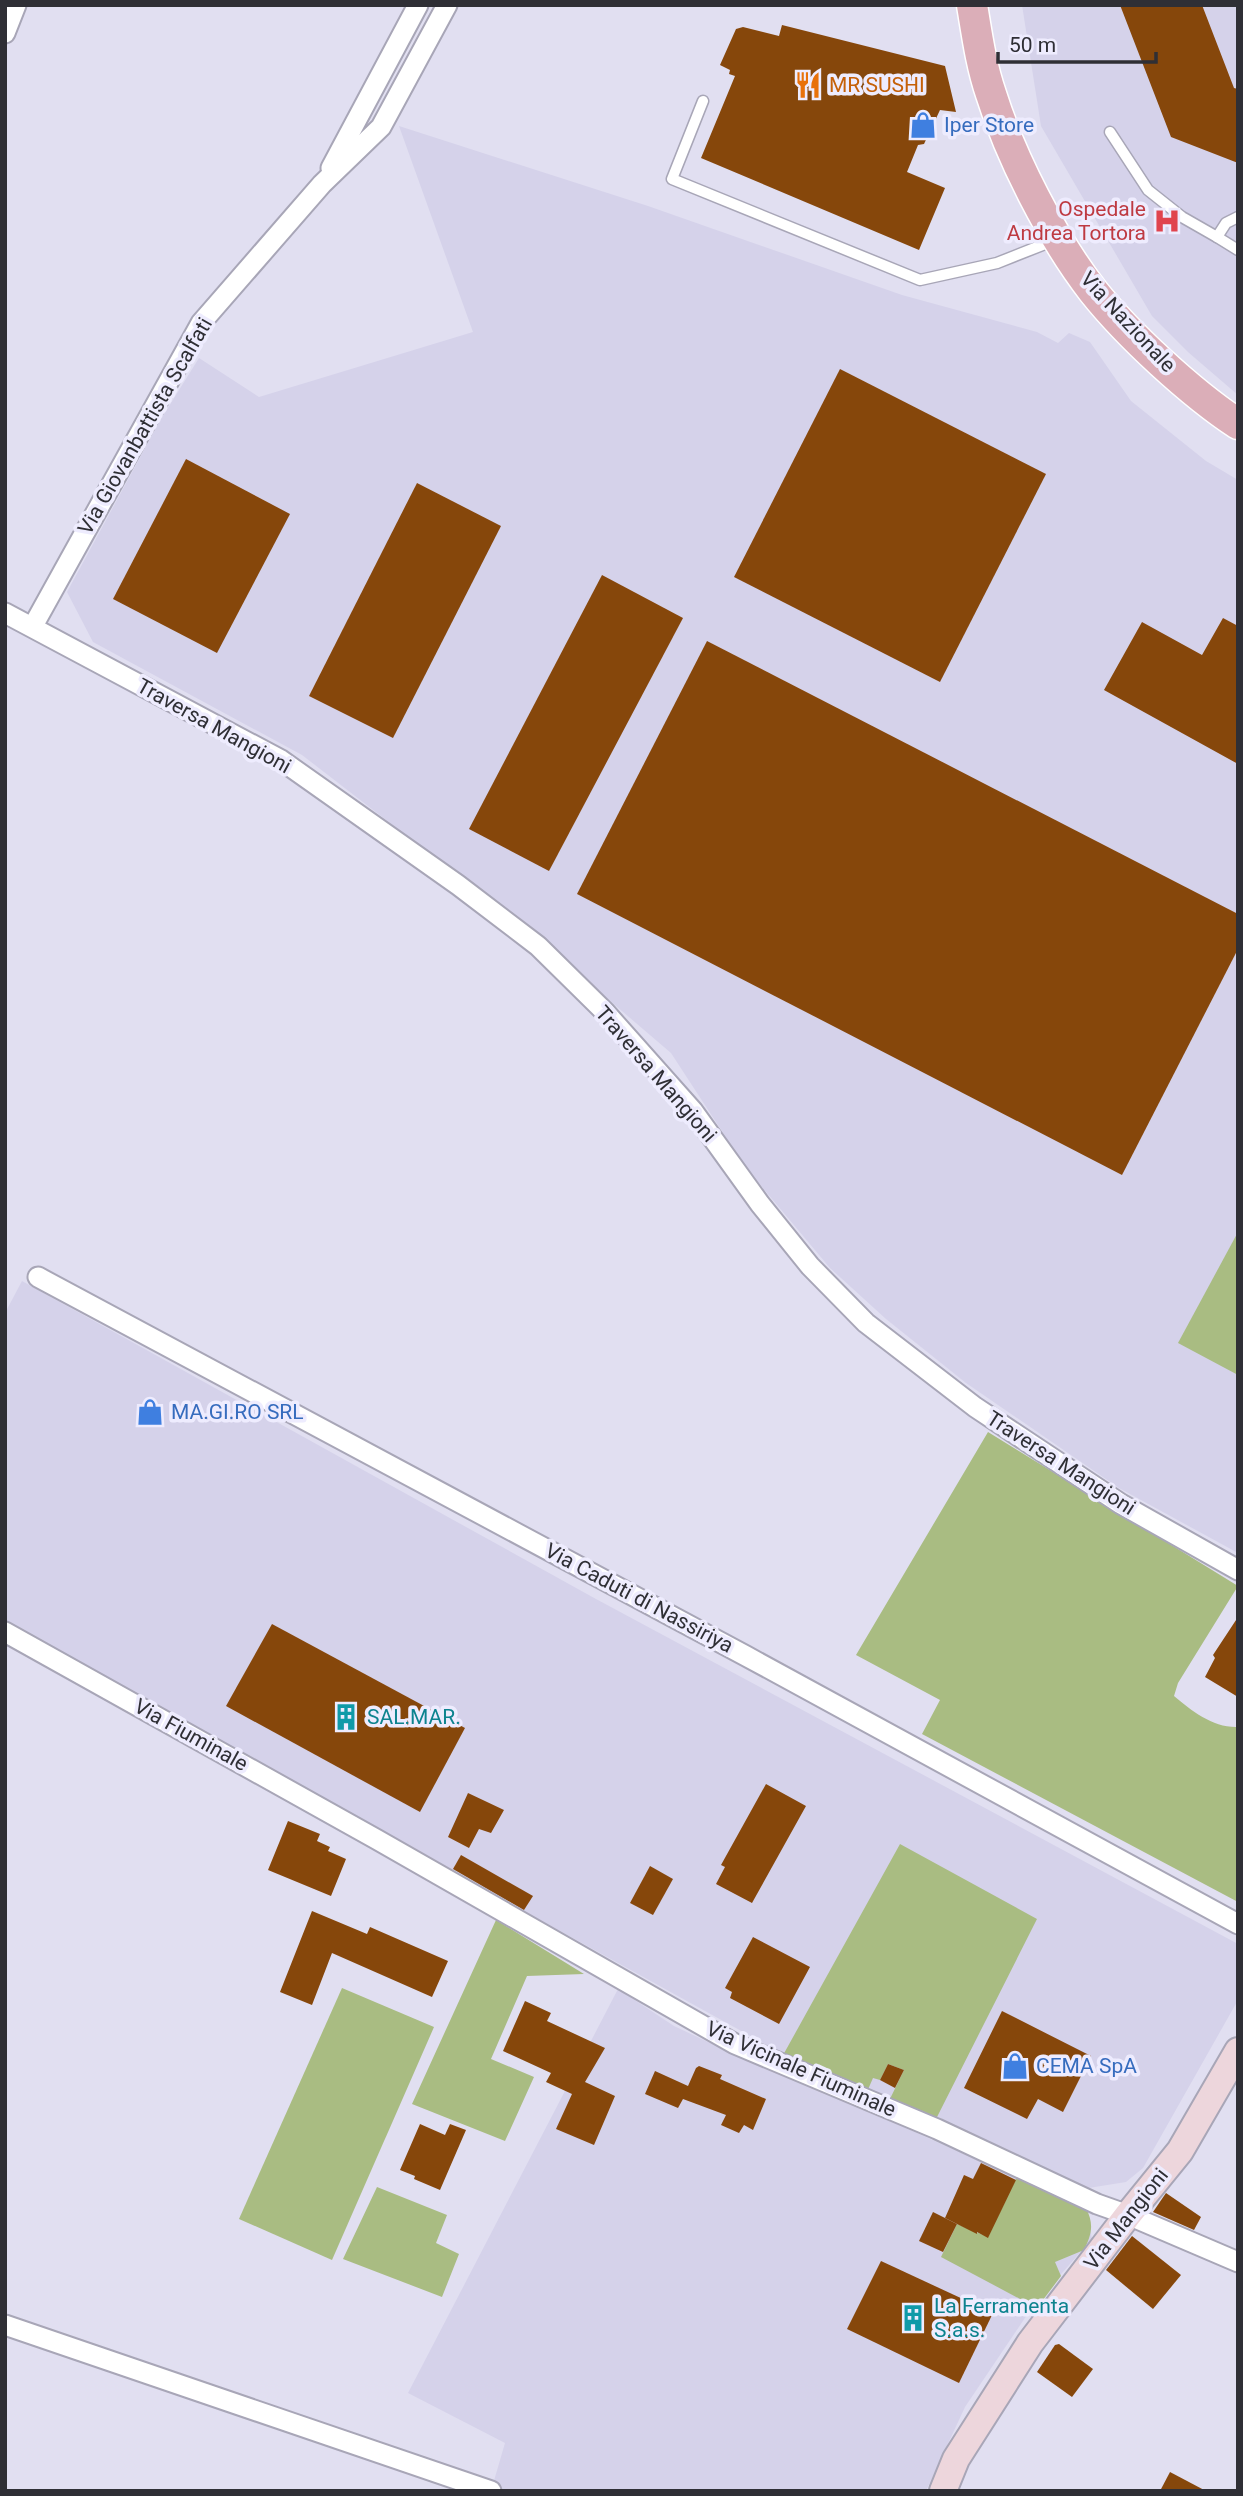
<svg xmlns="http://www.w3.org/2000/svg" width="1243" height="2496" font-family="Roboto,sans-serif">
	<rect width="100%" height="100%" fill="#e1dff1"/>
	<g fill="#d5d2ea">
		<polygon points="1022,5 1238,5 1238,395 1188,352 1152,316 1041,126"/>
		<polygon points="399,126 648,206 902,295 1037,332 1058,343 1069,333 1090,342 1131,401 1206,461 1238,480 1238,1553 1119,1488 966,1383 886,1319 830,1268 746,1168 671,1053 560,958 447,867 302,755 93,642 67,592 161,419 199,358 259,397 473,332"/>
		<polygon points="22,1281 596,1599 1238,1944 1238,2000 1143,2168 1126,2182 1076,2190 783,2054 5,1625 5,1313"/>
		<polygon points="618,1989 674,2026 708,2042 841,2099 1071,2202 1088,2219 1092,2239 1033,2306 965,2407 926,2491 491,2491 505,2443 408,2393"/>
	</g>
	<g fill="#a9bc82">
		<polygon points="1238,1232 1238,1375 1178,1343"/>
		<path d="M988 1432 1238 1586 1178 1683 1174 1696C1192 1711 1213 1728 1238 1727V1902L922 1734 940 1700 856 1655Z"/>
		<polygon points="900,1844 1037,1919 934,2123 888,2103 904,2070 888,2064 880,2080 873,2078 866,2094 782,2057"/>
		<polygon points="496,1920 584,1974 527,1976 491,2059 534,2077 505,2141 412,2104"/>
		<polygon points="342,1988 434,2027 332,2260 239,2219"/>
		<path d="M1019 2173 1086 2208C1094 2224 1092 2234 1084 2250L1055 2262 1061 2276 1037 2308 941 2257 957 2224 988 2237Z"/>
		<polygon points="377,2187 447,2215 436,2243 459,2254 442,2297 343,2259"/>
	</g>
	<g fill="#86470b">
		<polygon points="1120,5 1202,5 1234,88 1238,89 1238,163 1171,137"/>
		<polygon points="782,25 945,66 956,112 940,110 924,144 918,145 907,172 945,188 919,250 701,158 735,76 729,74 730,70 720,65 736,29 743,27 779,36"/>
		<polygon points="840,369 1046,474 940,682 734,577"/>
		<polygon points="186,459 290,514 217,653 113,599"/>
		<polygon points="417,483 501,526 393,738 309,696"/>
		<polygon points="602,575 683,618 549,871 469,829"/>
		<polygon points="1223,618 1238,626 1238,764 1104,690 1142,622 1202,655"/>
		<polygon points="707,641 1238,914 1238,949 1122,1175 577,894"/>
		<polygon points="1238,1617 1238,1697 1205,1677 1215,1658 1213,1655"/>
		<polygon points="272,1624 465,1728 420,1812 226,1706"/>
		<polygon points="766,1784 806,1806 752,1903 716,1884 725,1867 721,1865"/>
		<polygon points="468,1793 504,1810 491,1833 479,1829 469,1848 448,1837"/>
		<polygon points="288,1821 320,1834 317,1841 330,1847 328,1851 346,1859 331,1896 268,1870"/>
		<polygon points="461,1855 533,1896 524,1910 453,1869"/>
		<polygon points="650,1866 673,1879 653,1915 630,1903"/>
		<polygon points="312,1911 367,1934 370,1927 448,1961 432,1997 332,1953 312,2005 280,1992"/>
		<polygon points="753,1937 810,1967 779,2024 730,1998 732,1992 725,1988"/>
		<polygon points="525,2001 551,2013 547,2021 605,2048 585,2082 615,2096 594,2145 556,2129 572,2094 546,2082 551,2073 503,2051"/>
		<polygon points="1002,2011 1091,2056 1063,2112 1038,2099 1027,2119 964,2088"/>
		<polygon points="888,2064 904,2070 895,2088 880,2080"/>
		<polygon points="699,2066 722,2075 720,2079 766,2099 753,2130 744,2125 739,2133 721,2125 726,2115 683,2099 678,2108 645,2094 655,2071 688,2086 696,2068"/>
		<polygon points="420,2124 445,2135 450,2124 466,2130 440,2190 414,2179 415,2176 400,2170"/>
		<polygon points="981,2163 1016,2180 988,2238 977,2232 977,2234 945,2218 964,2175 973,2179"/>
		<polygon points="1166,2193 1201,2217 1194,2230 1153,2212"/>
		<polygon points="933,2212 957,2224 943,2252 919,2241"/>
		<polygon points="1132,2236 1181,2275 1153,2309 1106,2270"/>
		<polygon points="881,2261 993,2313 959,2383 847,2329"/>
		<polygon points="1059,2344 1093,2369 1072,2397 1037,2372 1055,2345"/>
		<polygon points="1170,2472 1206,2491 1160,2491"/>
	</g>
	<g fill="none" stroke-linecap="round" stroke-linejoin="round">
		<defs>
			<g id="lane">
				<polyline points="703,101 672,179 920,280 997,263 1045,244 1056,242"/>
				<polyline points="1110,132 1148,190 1182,217 1217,237"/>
				<polyline points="1238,217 1226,223 1217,237 1238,250"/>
			</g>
			<g id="street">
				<polyline points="5,33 16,5"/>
				<polyline points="331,168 418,5"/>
				<polyline points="5,613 281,760 458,885 538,946 605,1012 693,1111 760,1204 810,1266 866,1323 975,1407 1121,1504 1238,1570"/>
				<polyline points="33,626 201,323 322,184 381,127 447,5"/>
				<polyline points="38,1277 746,1656 1238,1924"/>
				<polyline points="5,1632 376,1839 735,2044 937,2129 1097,2204 1128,2215 1238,2262"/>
				<polyline points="5,2325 491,2491"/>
			</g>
			<polyline id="secondary" points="943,2491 956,2459 1030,2343 1128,2215 1180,2151 1238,2051"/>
			<path id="primary" d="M972 5C977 35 981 65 991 94 1011 158 1052 238 1093 291 1128 335 1191 393 1238 424"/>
		</defs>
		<use href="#lane" stroke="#a8a6b7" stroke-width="13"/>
		<use href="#street" stroke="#a8a6b7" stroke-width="23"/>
		<use href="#secondary" stroke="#a8a6b7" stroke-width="30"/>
		<use href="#primary" stroke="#fff" stroke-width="33"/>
		<use href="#lane" stroke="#fff" stroke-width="10"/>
		<use href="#street" stroke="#fff" stroke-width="19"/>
		<use href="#secondary" stroke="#edd6dc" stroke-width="26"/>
		<use href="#primary" stroke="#dbaeb8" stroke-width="30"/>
	</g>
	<defs>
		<symbol id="restaurant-bare" viewBox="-9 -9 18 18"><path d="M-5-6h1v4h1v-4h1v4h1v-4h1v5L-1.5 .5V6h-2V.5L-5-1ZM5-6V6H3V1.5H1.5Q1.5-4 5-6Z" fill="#e8710a" stroke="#eeecfe" stroke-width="2.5" paint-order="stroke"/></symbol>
		<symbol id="shop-bare" viewBox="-9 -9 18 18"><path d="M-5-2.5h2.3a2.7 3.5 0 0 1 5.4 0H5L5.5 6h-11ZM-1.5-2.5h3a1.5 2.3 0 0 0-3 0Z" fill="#3f7fe0" stroke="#eeecfe" stroke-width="2.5" paint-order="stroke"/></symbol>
		<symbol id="hospital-bare" viewBox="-9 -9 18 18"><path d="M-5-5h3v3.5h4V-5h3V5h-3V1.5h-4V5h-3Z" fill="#e0444e" stroke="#eeecfe" stroke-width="2.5" paint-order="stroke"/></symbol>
		<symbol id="building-bare" viewBox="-9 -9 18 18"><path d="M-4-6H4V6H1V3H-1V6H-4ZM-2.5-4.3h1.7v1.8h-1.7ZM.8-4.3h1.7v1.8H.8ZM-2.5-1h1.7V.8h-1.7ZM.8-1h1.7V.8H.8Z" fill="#0f9aa8" stroke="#eeecfe" stroke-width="2.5" paint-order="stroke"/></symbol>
	</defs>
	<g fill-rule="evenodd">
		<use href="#restaurant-bare" x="789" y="66" width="38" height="38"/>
		<use href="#shop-bare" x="904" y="106" width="38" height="38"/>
		<use href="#hospital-bare" x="1148" y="202" width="38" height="38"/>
		<use href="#shop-bare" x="131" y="1393" width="38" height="38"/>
		<use href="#building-bare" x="327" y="1698" width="38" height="38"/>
		<use href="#shop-bare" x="996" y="2047" width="38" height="38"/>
		<use href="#building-bare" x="894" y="2299" width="38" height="38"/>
	</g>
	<g text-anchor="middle" stroke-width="7" stroke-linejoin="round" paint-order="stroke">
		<g font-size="21" fill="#c56008" stroke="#eeecfe" text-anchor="start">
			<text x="829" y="92">MR SUSHI</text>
		</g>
		<g font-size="21" fill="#366cbe" stroke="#eeecfe" text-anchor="start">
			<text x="944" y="132">Iper Store</text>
			<text x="171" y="1419">MA.GI.RO SRL</text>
			<text x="1036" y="2073">CEMA SpA</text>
		</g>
		<g font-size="21" fill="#be3a42" stroke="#eeecfe" text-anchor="end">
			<text x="1146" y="216">Ospedale<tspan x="1146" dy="24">Andrea Tortora</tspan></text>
		</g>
		<g font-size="21" fill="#2f2f35" stroke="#eeecfe">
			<text transform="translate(1128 322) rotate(47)" y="7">Via Nazionale</text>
			<text transform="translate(145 426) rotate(-60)" y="7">Via Giovanbattista Scalfati</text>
			<text transform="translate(214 726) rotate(29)" y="7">Traversa Mangioni</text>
			<text transform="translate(656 1074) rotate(49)" y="7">Traversa Mangioni</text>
			<text transform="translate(1061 1463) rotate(33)" y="7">Traversa Mangioni</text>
			<text transform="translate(639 1598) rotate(28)" y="7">Via Caduti di Nassiriya</text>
			<text transform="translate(191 1735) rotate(29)" y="7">Via Fiuminale</text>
			<text transform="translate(801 2069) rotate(24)" y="7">Via Vicinale Fiuminale</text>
			<text transform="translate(1126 2219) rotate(-52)" y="7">Via Mangioni</text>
		</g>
		<g font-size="21" fill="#0d838f" stroke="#eeecfe" text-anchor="start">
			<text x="367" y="1724">SAL.MAR.</text>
			<text x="934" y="2313">La Ferramenta<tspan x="934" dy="24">S.a.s.</tspan></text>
		</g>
	</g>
	<rect width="1243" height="2496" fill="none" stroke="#2f2f35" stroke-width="14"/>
	<path d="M998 52v10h158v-10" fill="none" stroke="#2f2f35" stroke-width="3.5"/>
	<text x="1009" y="52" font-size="21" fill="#2f2f35" stroke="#eeecfe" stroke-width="5" paint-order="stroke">50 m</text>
</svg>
